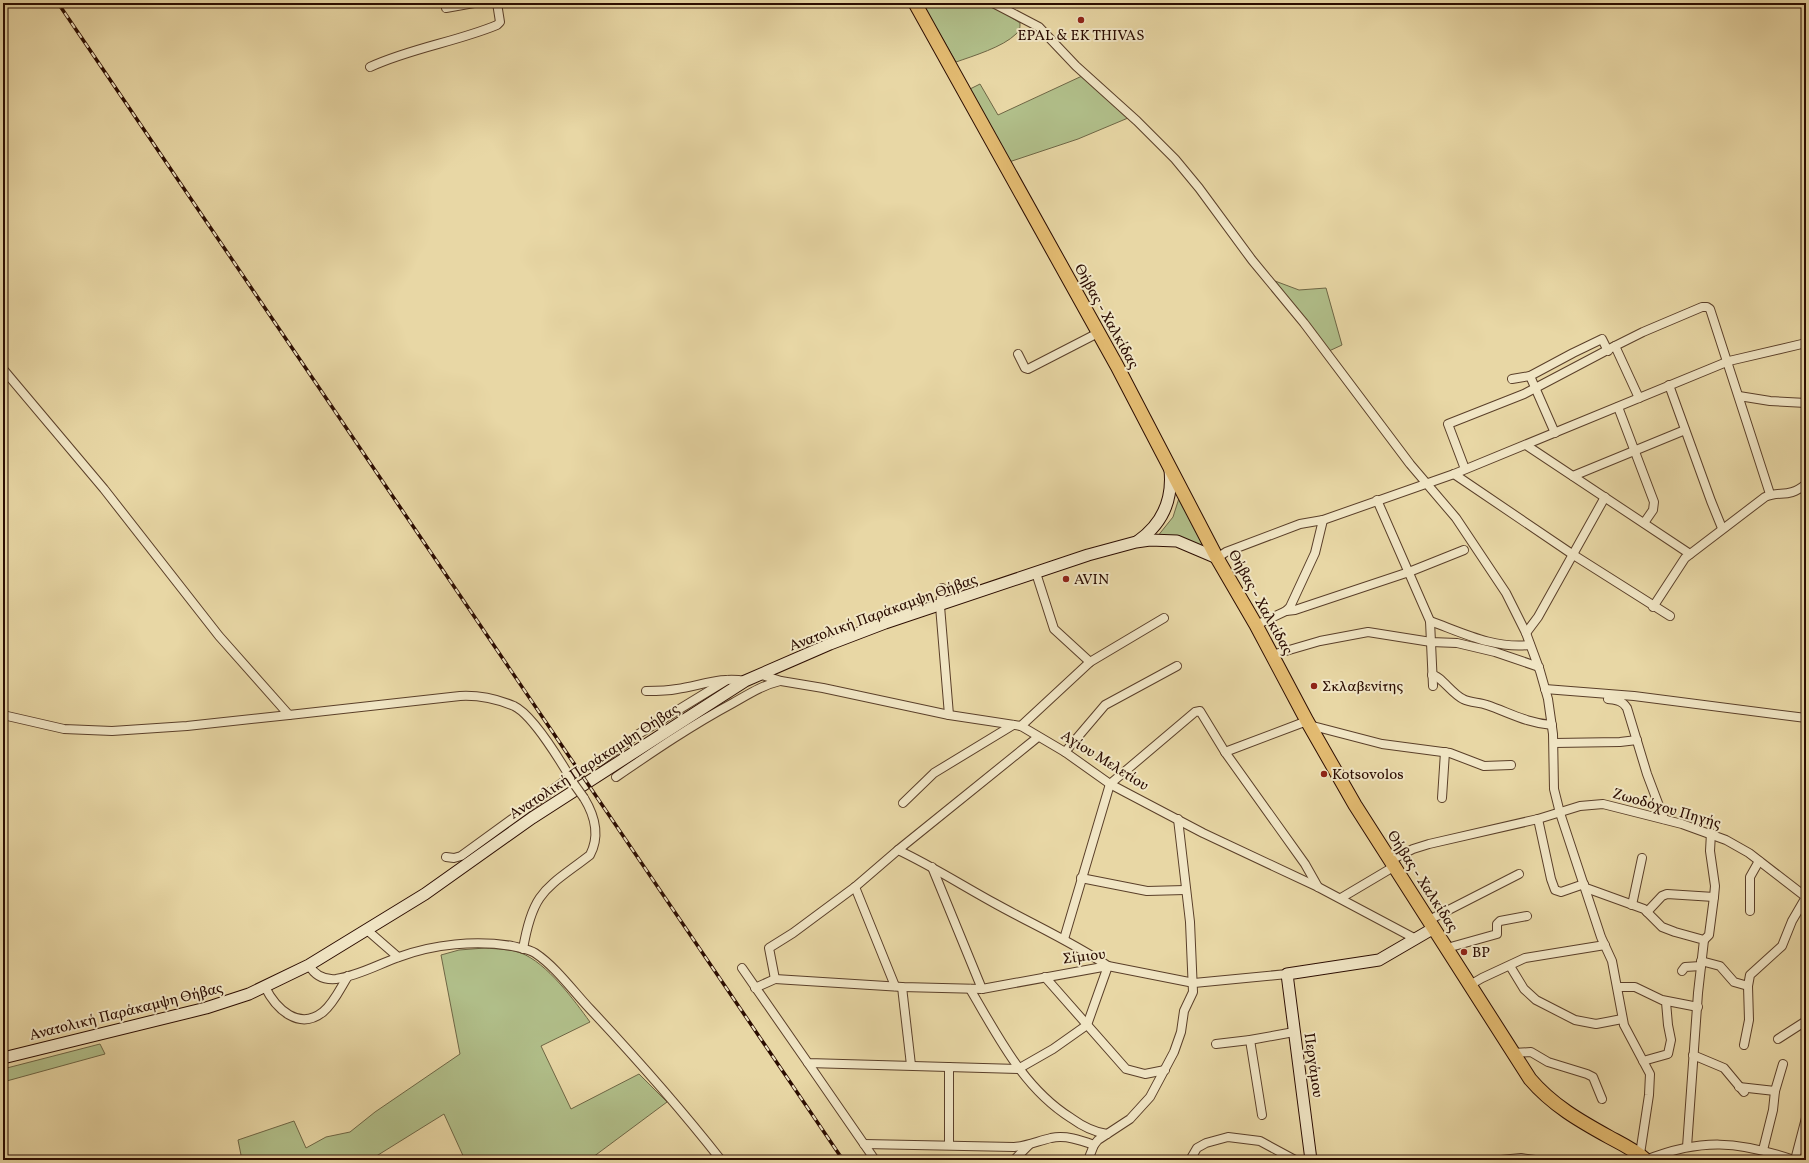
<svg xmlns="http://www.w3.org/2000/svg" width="1809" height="1163" font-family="Vollkorn,serif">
	<rect width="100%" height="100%" fill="#e8d7a5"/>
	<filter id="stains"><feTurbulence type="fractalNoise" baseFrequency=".005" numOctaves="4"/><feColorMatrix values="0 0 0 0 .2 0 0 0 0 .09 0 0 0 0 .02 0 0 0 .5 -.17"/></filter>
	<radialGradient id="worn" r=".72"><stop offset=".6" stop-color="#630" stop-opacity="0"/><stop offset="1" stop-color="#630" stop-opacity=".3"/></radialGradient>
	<g fill="#b1bf8a" stroke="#6e6645">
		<path d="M922 3H989L1020 23C1020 28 1020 31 1016 34 1003 47 973 56 956 62Z"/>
		<polygon points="1082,76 1128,118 1078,139 1009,162 970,89 980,84 998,115"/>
		<polygon points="1275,281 1299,290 1326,288 1342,345 1329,351"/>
		<polygon points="1180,495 1207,549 1157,537 1173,517"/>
		<path d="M485 948C497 949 509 949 521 953 547 963 574 1000 590 1022L541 1046 571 1109 639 1074 667 1102 589 1160H465L444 1114 370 1160H242L238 1140 294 1121 306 1148 326 1137 350 1132 375 1112 460 1054 441 955 459 950Z"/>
		<polygon points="100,1044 105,1054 3,1082 3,1069"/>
	</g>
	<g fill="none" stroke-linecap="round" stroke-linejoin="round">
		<defs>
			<g id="street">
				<polyline points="993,3 1039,27 1076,66 1137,121 1175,159 1199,188 1252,260 1304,323 1410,464 1456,518 1506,593 1526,633 1540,671 1548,699 1553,734 1554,789 1560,813 1601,937 1612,961 1624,1025 1650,1074 1649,1095 1640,1154"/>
				<polyline points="446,8 474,3"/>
				<path d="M370 67C411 48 456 42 497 25L500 22 497 3"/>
				<polyline points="1615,346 1643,332 1702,307 1707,307 1710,309 1770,494"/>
				<polyline points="1018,354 1025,368 1028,369 1098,333"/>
				<path d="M3 369 104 489 219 636 289 715 460 696C478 695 497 699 514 706 533 715 563 765 574 784"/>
				<polyline points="1530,376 1555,433"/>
				<polyline points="1512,379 1530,376 1573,353 1602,339 1608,351"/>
				<polyline points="1669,385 1711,501 1722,528"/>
				<polyline points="1739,396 1770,401 1806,403"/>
				<polyline points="1618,407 1654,502 1653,510 1644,523"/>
				<polyline points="1526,445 1690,554"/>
				<polyline points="1465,469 1448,424 1524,394 1615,346 1639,398"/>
				<polyline points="1454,474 1572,554 1670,616"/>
				<polyline points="1573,476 1685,430"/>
				<polyline points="1377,500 1430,621 1433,686"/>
				<polyline points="1217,558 1226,552 1300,524 1323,520 1454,474 1729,361 1806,343"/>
				<polyline points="1036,573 1054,629 1090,662"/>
				<polyline points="942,588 940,606 949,715"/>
				<path d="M1653 607 1685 558 1765 497C1780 490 1788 499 1806 484"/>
				<polyline points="1286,611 1295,610 1409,572 1464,550"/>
				<path d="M1430 621C1463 633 1494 649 1530 645"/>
				<polyline points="1256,625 1286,611 1290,607 1315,553 1323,520"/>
				<polyline points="1526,633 1538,617 1605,497"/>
				<polyline points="1272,655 1320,641 1368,632 1431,642 1457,643 1495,652 1539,667"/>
				<polyline points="759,674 781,681 823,688 949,715 1021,726 1065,752 1110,784 1125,792 1203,833 1318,887 1414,938"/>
				<path d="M1432 675C1440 675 1452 694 1463 699 1471 703 1479 702 1487 705 1510 713 1527 723 1552 725"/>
				<polyline points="1545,689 1634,696 1806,718"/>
				<path d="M646 691C656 691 667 691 677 689 699 686 722 676 745 681"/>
				<path d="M1608 699C1616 700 1622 700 1627 708L1647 774 1664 819"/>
				<polyline points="3,715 64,729 112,731 187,726 289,715"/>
				<polyline points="1309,725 1382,744 1450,753 1484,766 1511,765"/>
				<polyline points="1021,726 1090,662 1164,618"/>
				<polyline points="1554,743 1620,742 1637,740"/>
				<polyline points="1065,752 1105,705 1177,666"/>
				<polyline points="1225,752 1307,721"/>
				<polyline points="599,762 637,735 727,680"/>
				<path d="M616 777C654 751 692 725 733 703 749 694 763 685 780 681"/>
				<polyline points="1442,798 1445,752"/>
				<polyline points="903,803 934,773 1013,725"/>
				<polyline points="1538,819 1551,879 1555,890 1561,892 1584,884"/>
				<polyline points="898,850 1038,737"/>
				<polyline points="446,857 454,858 461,856 570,777"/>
				<polyline points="1391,860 1413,849 1429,844 1538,819 1580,806 1603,804 1682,824 1726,840 1749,853 1806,897"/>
				<polyline points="932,867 982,989"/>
				<polyline points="1081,878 1147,891 1185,890"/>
				<polyline points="855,887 895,986"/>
				<polyline points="1586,888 1644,909 1662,927 1675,932 1704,940 1698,993 1687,1147"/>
				<polyline points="1341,898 1395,866"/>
				<polyline points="1632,905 1642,858"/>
				<polyline points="1750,911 1750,877 1759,861"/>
				<polyline points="1647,912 1662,896 1667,894 1714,897"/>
				<polyline points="1429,920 1519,874"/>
				<polyline points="367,930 398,957"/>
				<polyline points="1064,939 1110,784 1195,712 1200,711 1225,752 1305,864 1318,887"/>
				<polyline points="1704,940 1709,935 1714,897 1715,886 1710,851 1711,833"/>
				<polyline points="1447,948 1497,934 1497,924 1500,921 1527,916"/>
				<path d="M523 949C533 890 546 889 590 855 600 836 595 816 584 798"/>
				<polyline points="1701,961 1720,966 1734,982 1748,986"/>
				<path d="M309 965C315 976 324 980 336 979 358 976 379 964 399 957 434 944 476 940 512 946 520 948 529 949 535 953 556 967 573 991 590 1009 636 1058 680 1108 721 1160"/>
				<polyline points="1510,966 1524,989 1536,1000 1575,1020 1596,1024 1622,1019"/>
				<path d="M742 968 808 1063 1018 1069 1053 1049 1087 1025 1108 966C1072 942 1034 925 996 904 963 886 932 866 898 850L855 887 793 933 769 948 775 979"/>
				<polyline points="1682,971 1685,967 1701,966"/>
				<polyline points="1045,977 1126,1069 1145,1074 1165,1070"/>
				<polyline points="775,979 902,987 982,989 1108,966 1194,983 1287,974"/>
				<polyline points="1470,985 1482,978 1525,958 1605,945"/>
				<path d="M265 987C276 1009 299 1031 323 1012 334 1003 341 987 348 976"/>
				<polyline points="902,987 911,1065"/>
				<polyline points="1618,987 1635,987 1662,1000 1698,1007"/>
				<polyline points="755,988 775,979"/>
				<path d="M970 989C998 1036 1023 1088 1071 1118 1082 1126 1093 1132 1107 1134"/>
				<polyline points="1778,1039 1806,1021"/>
				<polyline points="1250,1040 1262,1115"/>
				<polyline points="1216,1044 1250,1040 1294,1032"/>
				<polyline points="1744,1045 1749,1020 1748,986 1750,975 1782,946 1792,921 1806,897"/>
				<polyline points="1513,1053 1531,1052 1548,1062 1587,1074 1593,1077 1602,1099"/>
				<polyline points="1693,1055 1724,1068 1744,1092"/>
				<polyline points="1643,1061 1668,1054 1671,1040 1668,1025 1666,1002"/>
				<polyline points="808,1063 875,1160"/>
				<polyline points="1739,1087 1775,1091"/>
				<path d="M864 1144 1014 1147C1027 1146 1038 1141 1051 1138 1066 1135 1080 1140 1094 1145"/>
				<polyline points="949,1145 949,1067"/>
				<polyline points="1763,1150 1773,1110 1775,1091 1783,1064"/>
				<polyline points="1014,1160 1029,1145"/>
				<polyline points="1088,1160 1094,1145 1098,1140 1130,1119 1150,1097 1174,1052 1181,1032 1184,1011 1193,992 1190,922 1178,819"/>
				<polyline points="1190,1160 1197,1148 1206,1143 1228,1137 1260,1141 1295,1160"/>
				<polyline points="1501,1160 1521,1158 1535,1160"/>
				<path d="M1646 1160C1701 1138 1738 1141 1794 1160"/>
				<polyline points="1795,1160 1806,1118"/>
			</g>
			<g id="secondary">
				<path d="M1138 541C1162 524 1173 500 1170 470"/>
				<polyline points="3,1058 206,1008 249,994 309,965 425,894 532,818 745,681 830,644 885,623 1088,555 1136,542 1150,540 1177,541 1217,558"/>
				<polyline points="1311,1160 1287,974 1379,960 1434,928"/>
			</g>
			<path id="primary" d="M915 3 1117 366 1217 558 1256 625 1307 721 1355 805 1530 1079C1552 1105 1580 1121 1609 1137 1622 1144 1635 1150 1646 1160"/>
		</defs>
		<use href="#street" stroke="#5a3f29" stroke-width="10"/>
		<use href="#secondary" stroke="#2b0c00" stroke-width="13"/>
		<use href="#primary" stroke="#2b0c00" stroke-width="15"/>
		<use href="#street" stroke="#f0e5c4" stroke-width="8"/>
		<use href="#secondary" stroke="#f0e5c4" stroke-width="11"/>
		<use href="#primary" stroke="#e4bc72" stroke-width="13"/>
		<defs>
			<polyline id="rail" points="58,3 843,1160"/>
		</defs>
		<use href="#rail" stroke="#2b0c00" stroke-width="3.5"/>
		<use href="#rail" stroke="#f0e5c4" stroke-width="2" stroke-dasharray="6" stroke-linecap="butt"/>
		<defs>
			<polyline id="street-bridge" points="574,784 584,798"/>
		</defs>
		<use href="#street-bridge" stroke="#5a3f29" stroke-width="10" stroke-linecap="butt"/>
		<use href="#street-bridge" stroke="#f0e5c4" stroke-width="8"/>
	</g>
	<g fill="#8f2418" stroke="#f0e5c4" stroke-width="1.5">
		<circle cx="1081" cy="20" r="4"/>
		<circle cx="1066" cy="579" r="4"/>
		<circle cx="1314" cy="686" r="4"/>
		<circle cx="1324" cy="774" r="4"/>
		<circle cx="1464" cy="952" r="4"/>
	</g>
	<g text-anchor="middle" stroke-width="4" stroke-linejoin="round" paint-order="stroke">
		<g font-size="15" fill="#2b0c00" stroke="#f0e5c4" text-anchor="start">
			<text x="1081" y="40" text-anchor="middle">EPAL &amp; EK THIVAS</text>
			<text x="1074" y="584">AVIN</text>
			<text x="1322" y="691">Σκλαβενίτης</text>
			<text x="1332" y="779">Kotsovolos</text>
			<text x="1472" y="957">BP</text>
		</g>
		<g font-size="15" fill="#2b0c00" stroke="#f0e5c4">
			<text transform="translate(1107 316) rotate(61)" y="5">Θήβας - Χαλκίδας</text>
			<text transform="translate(1261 602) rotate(61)" y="5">Θήβας - Χαλκίδας</text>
			<text transform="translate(883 612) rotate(-20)" y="5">Ανατολική Παράκαμψη Θήβας</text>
			<text transform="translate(1105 760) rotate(32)" y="5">Αγίου Μελετίου</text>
			<text transform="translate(594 761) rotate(-33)" y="5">Ανατολική Παράκαμψη Θήβας</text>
			<text transform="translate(1667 808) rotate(16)" y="5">Ζωοδόχου Πηγής</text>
			<text transform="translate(1423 881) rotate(57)" y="5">Θήβας - Χαλκίδας</text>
			<text transform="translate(1084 956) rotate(-7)" y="5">Σίμιου</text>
			<text transform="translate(126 1011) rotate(-14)" y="5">Ανατολική Παράκαμψη Θήβας</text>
			<text transform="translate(1314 1065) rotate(82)" y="5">Περγάμου</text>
		</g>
	</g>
	<rect width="1809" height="1163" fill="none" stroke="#e8d7a5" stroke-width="16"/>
	<rect x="4" y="4" width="1801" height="1155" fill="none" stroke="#2b0c00" stroke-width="2"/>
	<rect x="8" y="8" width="1793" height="1147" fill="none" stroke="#2b0c00"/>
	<rect width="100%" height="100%" filter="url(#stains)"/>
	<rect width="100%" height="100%" fill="url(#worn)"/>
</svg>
